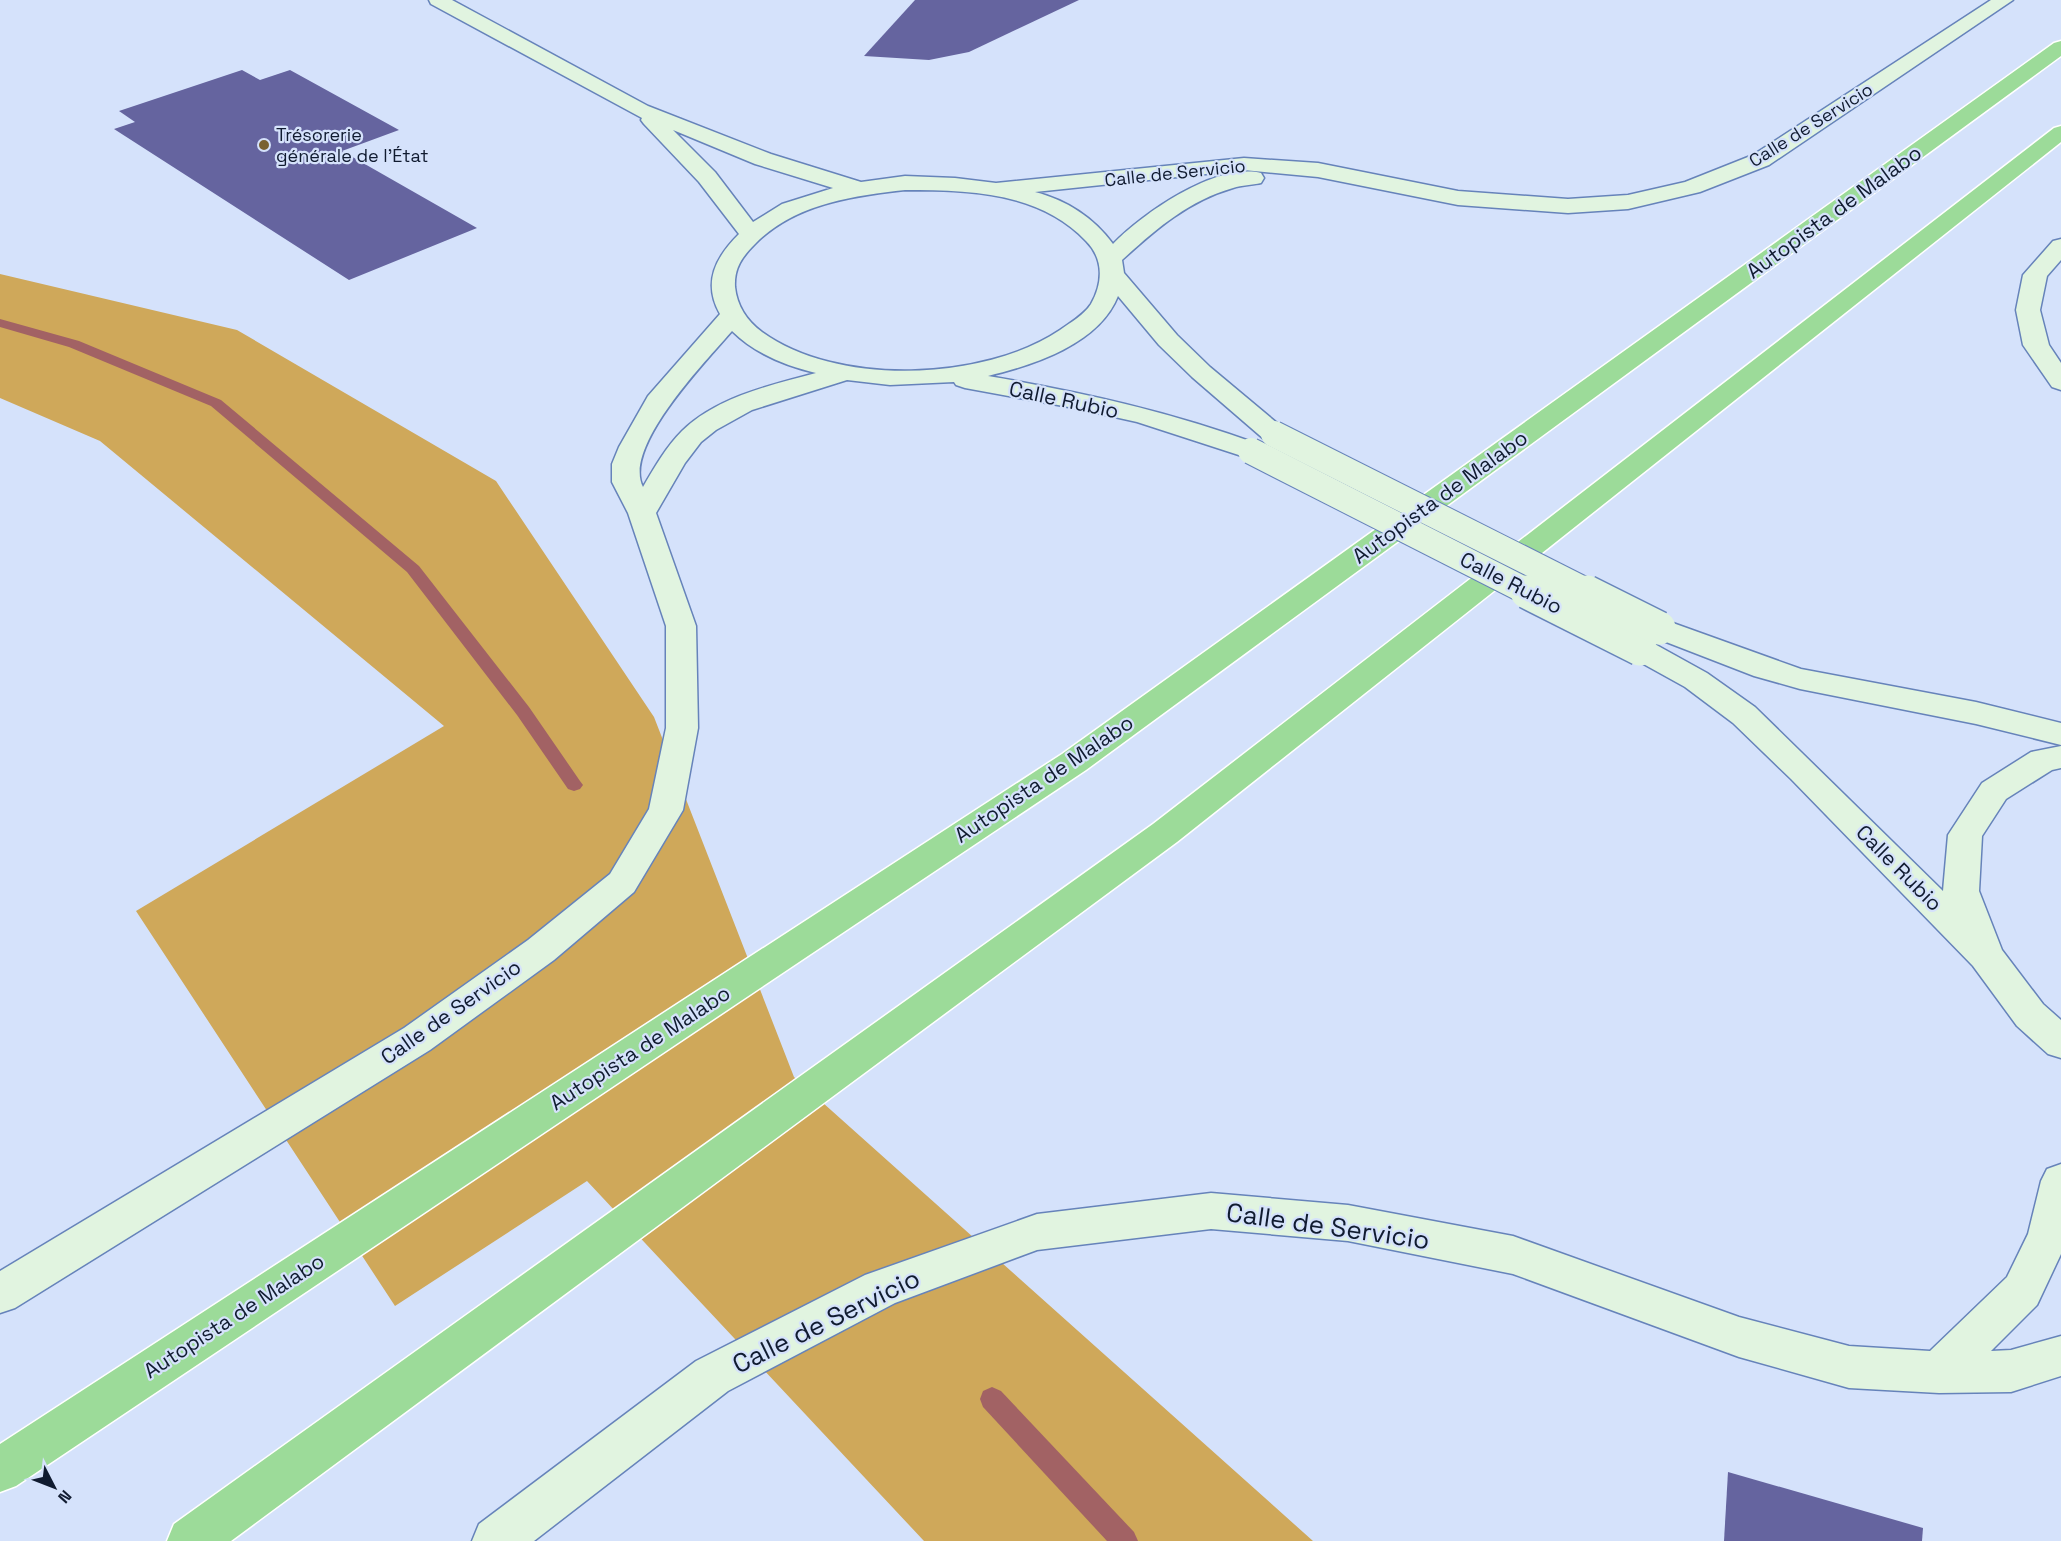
<svg xmlns="http://www.w3.org/2000/svg" width="2061" height="1541" font-family="'Space Grotesk',sans-serif">
	<rect width="100%" height="100%" fill="#d5e2fb"/>
	<polygon fill="#cfa85a" points="0,274 237,330 496,481 654,717 794,1077 1313,1541 924,1541 587,1181 395,1306 136,911 444,726 100,441 0,398"/>
	<g fill="none" stroke-linecap="round" stroke-linejoin="round">
		<g fill="#a26264" fill-rule="evenodd">
			<polygon points="0,319 79,341 221,400 419,566 529,707 580,781 583,785 580,789 574,791 568,789 517,715 407,572 211,406 69,347 0,327"/>
			<polygon points="992,1387 1001,1391 1134,1532 1138,1541 1107,1541 983,1407 980,1399 983,1391"/>
		</g>
	</g>
	<g fill="#65649f">
		<polygon points="915,0 1079,0 969,52 929,60 864,56"/>
		<polygon points="242,70 260,80 290,70 399,130 342,151 477,228 349,280 114,129 135,122 119,111"/>
		<polygon points="1728,1472 1923,1528 1922,1541 1724,1541"/>
	</g>
	<g fill="none" stroke-linecap="round" stroke-linejoin="round">
		<defs>
			<g id="secondary">
				<path d="M429 0H452L648 106 771 154 861 182 905 176 955 178 996 183 1244 158 1318 163 1458 191 1568 199 1628 195 1685 182 1753 155 1991 0H2013L1769 165 1700 192 1628 209 1568 213 1458 205 1318 177 1244 170 1035 192C1066 200 1093 217 1113 244 1142 214 1216 162 1261 173L1264 178 1261 183C1252 185 1242 185 1233 188 1188 201 1156 229 1122 260L1124 273 1177 335 1210 367 1283 428 1287 434 1283 440 1274 442 1265 440 1192 377 1159 345 1118 296C1099 344 1034 365 988 376 1081 392 1172 412 1261 445L1264 451 1261 457 1251 459 1137 422 1074 408 965 388 956 385 954 382 890 385 847 380 752 410 716 430 701 442 685 463 656 513 696 626 698 728 683 810 634 892 554 960 430 1050 15 1308 0 1313V1271L404 1028 528 940 610 874 649 809 666 728V626L628 513 612 482V464L619 447 648 396 720 314C702 282 716 257 739 234L699 182 644 124 641 120 642 118 431 4ZM673 130 755 164 833 188 782 204 753 222 715 172ZM905 190C969 190 1040 192 1086 241 1104 259 1103 283 1091 304 1084 315 1071 322 1060 330 984 381 838 387 762 332 747 321 737 306 735 287 734 268 742 257 755 244 794 204 852 196 905 190ZM732 331C754 353 786 366 816 373 771 385 717 397 682 431 666 447 654 468 643 487 622 447 707 360 732 331Z"/>
				<polygon points="2061,239 2061,260 2047,276 2040,310 2049,345 2061,363 2061,390 2052,387 2023,345 2016,310 2023,275 2053,241"/>
				<polygon points="1659,618 1801,669 1976,702 2061,723 2061,745 1976,724 1800,689 1754,676 1648,635 1644,628 1648,621"/>
				<polygon points="1640,639 1651,642 1707,673 1755,707 1943,891 1948,835 1982,783 2031,752 2061,746 2061,768 2052,770 2006,799 1982,836 1979,891 2002,950 2043,1004 2061,1020 2061,1058 2048,1054 2017,1026 1973,966 1791,779 1733,723 1685,687 1629,656 1625,649 1629,642"/>
				<polygon points="2061,1164 2061,1254 2037,1305 1991,1351 2011,1350 2061,1336 2061,1376 2011,1392 1939,1393 1849,1388 1739,1357 1513,1274 1348,1241 1211,1229 1037,1250 895,1303 728,1391 534,1541 472,1541 479,1524 696,1361 865,1275 1037,1214 1211,1193 1348,1205 1513,1236 1739,1317 1849,1346 1930,1351 2007,1277 2028,1234 2041,1181 2047,1169"/>
			</g>
			<g id="highway">
				<polygon points="2061,41 2061,56 1086,770 16,1486 0,1492 0,1444 1062,754 2054,43"/>
				<polygon points="2061,126 2061,142 1177,842 231,1541 167,1541 174,1524 1153,824 2054,128"/>
			</g>
		</defs>
		<use href="#secondary" stroke="#6683ba" stroke-width="3"/>
		<use href="#highway" stroke="#fff" stroke-width="3"/>
		<use href="#secondary" fill="#e1f4e0" fill-rule="evenodd"/>
		<use href="#highway" fill="#9cdb99" fill-rule="evenodd"/>
		<defs>
			<g id="secondary-bridge-far1">
				<polyline points="1274,434 1590,593"/>
				<polyline points="1251,451 1530,593"/>
			</g>
			<g id="secondary-bridge">
				<polyline points="1527,592 1640,649"/>
				<polyline points="1587,592 1659,628"/>
			</g>
		</defs>
		<use href="#secondary-bridge-far1" stroke="#6683ba" stroke-width="28" stroke-linecap="butt"/>
		<use href="#secondary-bridge" stroke="#6683ba" stroke-width="36" stroke-linecap="butt"/>
		<use href="#secondary-bridge-far1" stroke="#e1f4e0" stroke-width="26"/>
		<use href="#secondary-bridge" stroke="#e1f4e0" stroke-width="33"/>
	</g>
	<circle fill="#796131" stroke="#d5e2fb" stroke-width="2" cx="264" cy="145" r="6"/>
	<g text-anchor="middle" stroke-width="4.5" stroke-linejoin="round" paint-order="stroke">
		<g font-size="18" fill="#101b30" stroke="#d5e2fb">
			<text transform="translate(1811 125) rotate(-32)" y="6">Calle de Servicio</text>
			<text transform="translate(1175 173) rotate(-6)" y="6">Calle de Servicio</text>
		</g>
		<g font-size="18" fill="#101b30" stroke="#d5e2fb" text-anchor="start">
			<text x="276" y="141">Trésorerie<tspan x="276" dy="21">générale de l'État</tspan></text>
		</g>
		<g font-size="21" fill="#101b30" stroke="#d5e2fb">
			<text transform="translate(1834 212) rotate(-36)" y="7">Autopista de Malabo</text>
			<text transform="translate(1064 400) rotate(12)" y="7">Calle Rubio</text>
			<text transform="translate(1440 497) rotate(-36)" y="7">Autopista de Malabo</text>
			<text transform="translate(1511 583) rotate(27)" y="7">Calle Rubio</text>
			<text transform="translate(1044 779) rotate(-34)" y="7">Autopista de Malabo</text>
			<text transform="translate(1899 868) rotate(45)" y="7">Calle Rubio</text>
			<text transform="translate(451 1012) rotate(-35)" y="7">Calle de Servicio</text>
			<text transform="translate(640 1048) rotate(-33)" y="7">Autopista de Malabo</text>
			<text transform="translate(234 1316) rotate(-33)" y="7">Autopista de Malabo</text>
		</g>
		<g font-size="26" fill="#101b30" stroke="#d5e2fb">
			<text transform="translate(1328 1226) rotate(8)" y="9">Calle de Servicio</text>
			<text transform="translate(826 1321) rotate(-26)" y="9">Calle de Servicio</text>
		</g>
	</g>
	<g transform="translate(54 1487) rotate(132)" stroke="#d5e2fb" stroke-width="4.5" paint-order="stroke">
	<path d="M0-4.5L10 22L0 15L-10 22Z" fill="#101b30"/>
	<text y="-9" font-size="16" font-weight="bold" text-anchor="middle" fill="#101b30">N</text>
	</g>
</svg>
